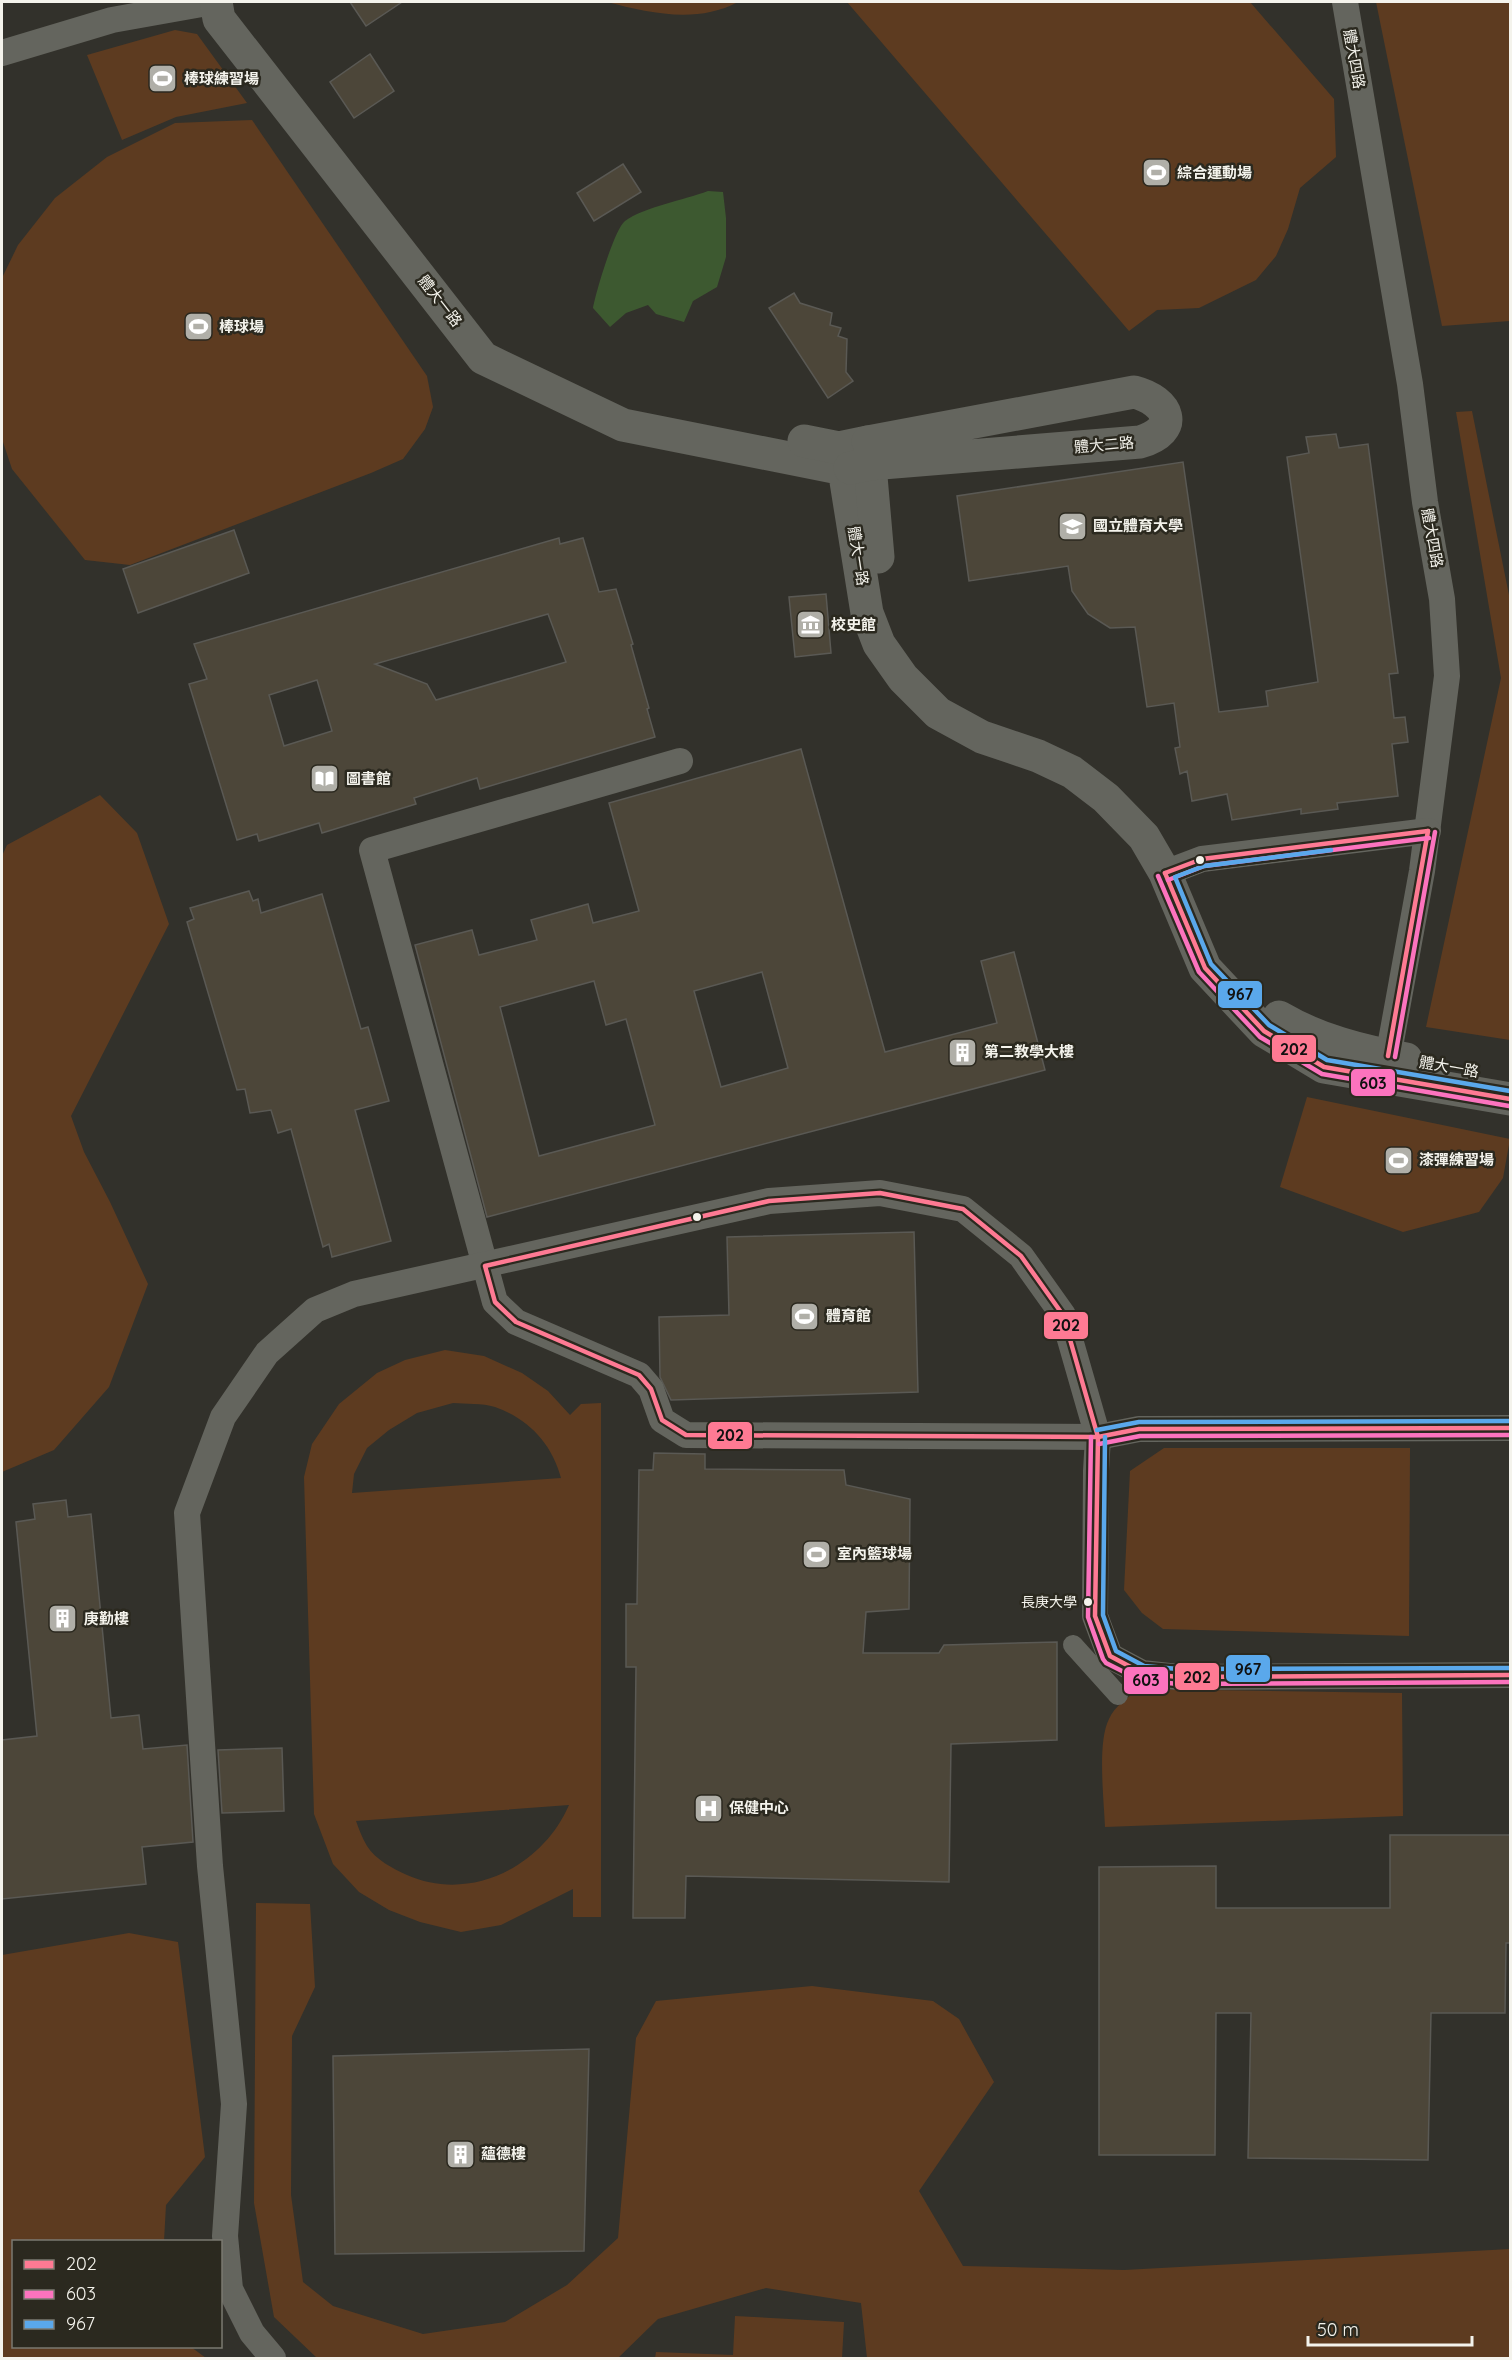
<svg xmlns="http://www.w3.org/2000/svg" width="1512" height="2360" font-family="Quicksand,'Noto Sans TC',sans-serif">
	<rect width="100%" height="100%" fill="#32312b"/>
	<g fill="#5d3b20" fill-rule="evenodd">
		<path d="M607 2H738C697 24 649 13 607 2Z"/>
		<polygon points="847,2 1250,2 1334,99 1336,157 1300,188 1288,229 1276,256 1256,280 1199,308 1157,310 1129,331"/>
		<polygon points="1376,2 1510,2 1510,321 1442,326"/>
		<polygon points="175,30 197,34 247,103 176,117 122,140 87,55"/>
		<polygon points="252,120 427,376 433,407 425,429 403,459 371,473 130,565 85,560 12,469 2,439 2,278 18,245 55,198 107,157 175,123"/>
		<polygon points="1472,411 1510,600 1510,1040 1426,1027 1501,678 1456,412"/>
		<polygon points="100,795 137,833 169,924 71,1116 84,1152 110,1202 148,1284 109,1387 54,1450 2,1472 2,856 7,845"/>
		<polygon points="1307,1097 1510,1139 1503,1178 1479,1212 1403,1232 1280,1187"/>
		<path d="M445 1350 484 1356 522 1373 548 1391 570 1415 581 1404 601 1403V1917H573V1889L501 1925 461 1932 420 1922 389 1910 359 1892 333 1864 314 1814 304 1477 312 1444 339 1404 377 1373 405 1360ZM453 1403C466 1404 482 1403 495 1407 529 1419 552 1444 561 1478L352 1493 354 1474 367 1448 389 1430 417 1413ZM569 1805C542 1867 470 1903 407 1875 393 1869 375 1859 367 1846 362 1838 359 1829 356 1821Z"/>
		<polygon points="1164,1448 1410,1448 1409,1636 1163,1629 1142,1613 1124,1590 1130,1471"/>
		<path d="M1139 1689 1402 1693 1403 1816 1105 1827C1104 1800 1097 1742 1109 1719 1115 1706 1127 1698 1139 1689Z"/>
		<polygon points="256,1903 310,1904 315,1987 292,2036 291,2195 303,2282 333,2306 423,2334 505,2322 567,2285 618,2238 636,2038 656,2001 812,1986 933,2001 959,2019 994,2082 919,2191 963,2266 1124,2270 1510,2249 1510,2358 867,2358 861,2303 766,2288 658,2319 618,2358 317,2358 274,2317 254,2203"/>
		<polygon points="129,1933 178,1942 205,2157 166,2205 164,2241 14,2242 14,2346 191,2347 206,2358 2,2358 2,1955"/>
		<polygon points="735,2316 844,2322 842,2358 655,2358 656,2352 733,2355"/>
	</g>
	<path fill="#3d5930" d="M708 191 723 192 726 218V257L717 287 693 301 684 322 656 314 648 305 626 313 610 327 593 308C596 292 614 230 625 221 644 207 684 200 708 191Z"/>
	<g fill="#4c4639" stroke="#5a5954" stroke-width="1.5" fill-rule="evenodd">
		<polygon points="350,2 402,2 366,26"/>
		<polygon points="370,54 394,91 354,118 330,82"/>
		<polygon points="623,164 641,192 594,221 577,193"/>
		<polygon points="794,293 800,303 832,313 830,325 841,328 838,336 847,339 846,372 853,381 828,398 769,308"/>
		<polygon points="1336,434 1339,448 1368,444 1398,673 1389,674 1394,718 1405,717 1408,742 1392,744 1398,796 1337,803 1338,809 1301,814 1301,809 1232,820 1227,794 1192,801 1187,771 1180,774 1175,748 1180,747 1174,703 1147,707 1135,627 1110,628 1088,614 1072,591 1068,566 969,581 957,496 1183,462 1219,712 1268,706 1266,691 1318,682 1287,457 1309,453 1306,437"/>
		<polygon points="234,530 249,573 138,613 123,569"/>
		<path d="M559 538 560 544 583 538 599 592 616 589 633 644 631 645 649 708 647 709 655 737 480 789 477 778 414 798 416 804 322 833 319 823 259 841 257 834 237 840 189 684 207 679 194 644ZM548 614 566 662 436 700 427 684 375 664ZM317 680 332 731 284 746 269 695Z"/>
		<polygon points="826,594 831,653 795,657 789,597"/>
		<path d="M801 749 885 1052 997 1023 981 961 1014 952 1045 1070 487 1217 415 945 472 930 479 955 537 940 531 920 588 904 593 923 639 911 609 803ZM762 972 788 1068 721 1087 694 991ZM594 981 606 1025 626 1019 655 1125 539 1156 500 1007Z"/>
		<polygon points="249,891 253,901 258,899 261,913 322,894 361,1029 368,1027 389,1101 355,1110 391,1241 332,1257 329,1244 323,1247 291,1129 278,1133 271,1110 250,1113 245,1089 237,1090 187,922 194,919 190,908"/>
		<polygon points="914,1232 918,1392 671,1400 660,1377 659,1317 729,1315 727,1237"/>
		<polygon points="654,1453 705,1454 705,1469 844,1470 846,1485 910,1499 909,1609 866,1612 863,1653 939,1653 944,1645 1057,1642 1057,1740 951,1744 949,1882 686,1876 685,1918 633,1918 636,1667 626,1667 626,1604 637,1604 639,1470 653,1470"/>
		<polygon points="66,1500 68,1517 91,1514 111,1718 139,1715 143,1749 187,1745 193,1842 142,1847 146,1884 2,1899 2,1740 37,1736 16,1522 35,1519 33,1504"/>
		<polygon points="282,1748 284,1811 222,1813 218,1750"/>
		<polygon points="1390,1835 1510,1835 1510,1943 1506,1943 1505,2013 1431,2013 1428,2160 1248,2158 1251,2013 1216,2013 1215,2155 1099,2155 1099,1867 1216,1866 1216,1908 1390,1908"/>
		<polygon points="589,2049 584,2251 335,2254 333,2056"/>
	</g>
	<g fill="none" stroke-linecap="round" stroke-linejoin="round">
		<polyline stroke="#64655e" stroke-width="20" points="1073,1645 1118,1695"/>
		<g stroke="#64655e" stroke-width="26">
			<polyline points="1345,2 1410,384 1425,502 1442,599 1447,676 1422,871 1385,1074"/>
			<polyline points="2,53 112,20 213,2"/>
			<polyline points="680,761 372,850 495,1302 516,1322 639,1375 651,1389 662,1420 686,1435 1098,1437 1139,1429 1510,1428"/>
			<polyline points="1165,873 1202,859 1428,831"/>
			<polyline points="273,2358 252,2333 230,2289 225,2236 234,2104 210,1866 187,1513 223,1417 267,1353 315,1310 354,1294 769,1201 880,1193 963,1209 1021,1256 1063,1315 1098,1437 1096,1471 1095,1616 1110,1656 1142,1673 1178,1677 1510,1675"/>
		</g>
		<g stroke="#64655e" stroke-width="33">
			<polyline points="216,2 219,19 483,358 623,425 844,469 867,613 879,644 903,678 938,713 982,737 1038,756 1072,772 1106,798 1144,837 1165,873 1205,968 1264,1031 1324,1067 1510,1099"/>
			<polyline points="804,441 839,448 868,442 878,557"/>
			<path d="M850 468 870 464 1140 442C1181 430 1169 401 1134 392L868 442"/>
			<path d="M1279 1017C1318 1040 1361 1051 1406 1059"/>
		</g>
		<defs>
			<g id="bus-1">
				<polyline points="1165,873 1205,968 1264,1031 1324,1067 1510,1099"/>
				<polyline points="1165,873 1202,859 1428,831"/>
				<polyline points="1388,1056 1428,831"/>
				<polygon points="880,1193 963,1209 1021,1256 1063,1315 1098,1437 686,1435 662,1420 651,1389 639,1375 516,1322 495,1302 485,1266 769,1201"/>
				<polyline points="1098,1437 1095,1616 1110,1656 1142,1673 1178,1677 1510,1675"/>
				<polyline points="1098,1437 1139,1429 1510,1428"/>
			</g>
			<g id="bus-2">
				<polyline points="1158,876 1199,972 1260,1037 1322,1074 1509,1106"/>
				<polyline points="1168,880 1204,866 1429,838"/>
				<polyline points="1395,1057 1435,832"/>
				<polyline points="1091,1437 1088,1617 1103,1659 1106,1663 1140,1680 1178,1684 1510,1682"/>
				<polyline points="1099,1444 1140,1436 1510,1435"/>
			</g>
			<g id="bus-3">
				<polyline points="1331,850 1204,866 1175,877 1211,964 1269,1025 1327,1060 1510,1091"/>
				<polyline points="1097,1430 1139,1422 1510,1421"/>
				<polyline points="1105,1437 1103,1615 1116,1651 1144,1666 1178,1669 1510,1668"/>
			</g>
		</defs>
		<use href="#bus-1" stroke="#2b291f" stroke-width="9"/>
		<use href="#bus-2" stroke="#2b291f" stroke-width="9"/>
		<use href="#bus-3" stroke="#2b291f" stroke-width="9"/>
		<use href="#bus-1" stroke="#fe7a93" stroke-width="4.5"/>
		<use href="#bus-2" stroke="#fc73be" stroke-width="4.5"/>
		<use href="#bus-3" stroke="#5aa8eb" stroke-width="4.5"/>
	</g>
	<defs>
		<symbol id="stadium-square" viewBox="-11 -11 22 22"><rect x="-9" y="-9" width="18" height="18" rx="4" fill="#b0afa8" stroke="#2b291f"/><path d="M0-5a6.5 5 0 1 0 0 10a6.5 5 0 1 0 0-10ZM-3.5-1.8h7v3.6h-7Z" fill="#fff"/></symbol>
		<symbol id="school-square" viewBox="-11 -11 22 22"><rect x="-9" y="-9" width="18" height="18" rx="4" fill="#b0afa8" stroke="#2b291f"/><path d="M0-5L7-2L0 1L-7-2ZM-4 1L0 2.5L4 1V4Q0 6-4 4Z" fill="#fff"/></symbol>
		<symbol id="museum-square" viewBox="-11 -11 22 22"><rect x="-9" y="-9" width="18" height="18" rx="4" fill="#b0afa8" stroke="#2b291f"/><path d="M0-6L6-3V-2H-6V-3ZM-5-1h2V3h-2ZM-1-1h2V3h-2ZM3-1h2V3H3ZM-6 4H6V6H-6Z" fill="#fff"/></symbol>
		<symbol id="library-square" viewBox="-11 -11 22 22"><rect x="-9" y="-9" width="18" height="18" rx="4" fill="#b0afa8" stroke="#2b291f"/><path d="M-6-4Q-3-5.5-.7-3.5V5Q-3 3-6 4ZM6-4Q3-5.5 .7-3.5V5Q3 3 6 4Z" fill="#fff"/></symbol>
		<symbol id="building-square" viewBox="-11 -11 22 22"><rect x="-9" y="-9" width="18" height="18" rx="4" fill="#b0afa8" stroke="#2b291f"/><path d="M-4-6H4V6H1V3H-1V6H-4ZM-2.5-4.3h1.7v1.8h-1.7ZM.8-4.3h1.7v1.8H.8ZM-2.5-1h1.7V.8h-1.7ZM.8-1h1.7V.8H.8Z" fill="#fff"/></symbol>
		<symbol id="hospital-square" viewBox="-11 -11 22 22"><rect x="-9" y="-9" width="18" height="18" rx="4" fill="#b0afa8" stroke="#2b291f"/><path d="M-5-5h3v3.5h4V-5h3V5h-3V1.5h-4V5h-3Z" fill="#fff"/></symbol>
	</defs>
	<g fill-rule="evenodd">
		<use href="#stadium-square" x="146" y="62" width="33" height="33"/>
		<use href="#stadium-square" x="1140" y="156" width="33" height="33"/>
		<use href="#stadium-square" x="182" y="310" width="33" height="33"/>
		<use href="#school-square" x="1056" y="510" width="33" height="33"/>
		<use href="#museum-square" x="794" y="608" width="33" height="33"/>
		<use href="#library-square" x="308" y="762" width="33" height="33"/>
		<use href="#building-square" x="946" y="1036" width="33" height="33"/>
		<use href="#stadium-square" x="1382" y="1144" width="33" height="33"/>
		<use href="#stadium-square" x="788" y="1300" width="33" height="33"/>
		<use href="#stadium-square" x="800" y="1538" width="33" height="33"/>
		<use href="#building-square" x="46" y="1602" width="33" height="33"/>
		<use href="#hospital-square" x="692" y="1792" width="33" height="33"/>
		<use href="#building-square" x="444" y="2138" width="33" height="33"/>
	</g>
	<g fill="#f4f3ec" stroke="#2b291f" stroke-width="2">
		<circle cx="1200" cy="860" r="5"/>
		<circle cx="697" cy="1217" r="5"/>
		<circle cx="1088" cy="1602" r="5"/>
	</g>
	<g text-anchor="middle" stroke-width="5" stroke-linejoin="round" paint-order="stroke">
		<g font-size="14" fill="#f4f3ec" stroke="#2b291f" text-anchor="end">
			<text x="1077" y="1607">長庚大學</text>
		</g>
		<g font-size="15" fill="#f4f3ec" stroke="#2b291f">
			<text transform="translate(1354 59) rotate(80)" y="5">體大四路</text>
			<text transform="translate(440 301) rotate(52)" y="5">體大一路</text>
			<text transform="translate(1104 445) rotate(-5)" y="5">體大二路</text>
			<text transform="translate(1432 538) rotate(80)" y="5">體大四路</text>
			<text transform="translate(858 556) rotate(81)" y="5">體大一路</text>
			<text transform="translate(1449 1067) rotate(10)" y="5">體大一路</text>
		</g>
		<g font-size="15" font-weight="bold" fill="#f4f3ec" stroke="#2b291f" text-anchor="start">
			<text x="184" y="84">棒球練習場</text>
			<text x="1177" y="178">綜合運動場</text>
			<text x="219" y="332">棒球場</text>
			<text x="1093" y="531">國立體育大學</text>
			<text x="831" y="630">校史館</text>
			<text x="346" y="784">圖書館</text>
			<text x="984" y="1057">第二教學大樓</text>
			<text x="1419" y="1165">漆彈練習場</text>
			<text x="826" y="1321">體育館</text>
			<text x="837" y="1559">室內籃球場</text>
			<text x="84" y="1624">庚勤樓</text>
			<text x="729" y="1813">保健中心</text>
			<text x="481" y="2159">蘊德樓</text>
		</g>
	</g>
	<g stroke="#2b291f" stroke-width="2">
		<rect x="1217" y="980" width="46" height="29" rx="6" fill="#5aa8eb"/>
		<rect x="1271" y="1034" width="46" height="29" rx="6" fill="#fe7a93"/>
		<rect x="1350" y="1068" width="46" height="29" rx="6" fill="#fc73be"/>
		<rect x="1043" y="1311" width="46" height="29" rx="6" fill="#fe7a93"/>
		<rect x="707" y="1421" width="46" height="29" rx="6" fill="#fe7a93"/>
		<rect x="1225" y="1654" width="46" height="29" rx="6" fill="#5aa8eb"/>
		<rect x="1174" y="1662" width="46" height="29" rx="6" fill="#fe7a93"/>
		<rect x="1123" y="1666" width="46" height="29" rx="6" fill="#fc73be"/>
	</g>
	<g font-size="16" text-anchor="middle" font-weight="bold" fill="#111">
		<text x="1240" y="1000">967</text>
		<text x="1294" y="1055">202</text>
		<text x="1373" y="1089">603</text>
		<text x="1066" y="1331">202</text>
		<text x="730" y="1441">202</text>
		<text x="1248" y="1675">967</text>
		<text x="1197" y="1683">202</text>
		<text x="1146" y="1686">603</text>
	</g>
	<rect width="1512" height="2360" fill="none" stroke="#f4f3ec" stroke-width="6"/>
	<rect x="12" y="2240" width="210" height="108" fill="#2b291f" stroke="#7b7a71" stroke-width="1.5"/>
	<rect x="24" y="2260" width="30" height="9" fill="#fe7a93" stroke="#7b7a71" stroke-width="1.5"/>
	<text x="66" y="2270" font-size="18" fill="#f4f3ec">202</text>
	<rect x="24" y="2290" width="30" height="9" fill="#fc73be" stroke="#7b7a71" stroke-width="1.5"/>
	<text x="66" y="2300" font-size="18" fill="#f4f3ec">603</text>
	<rect x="24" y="2320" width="30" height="9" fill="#5aa8eb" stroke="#7b7a71" stroke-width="1.5"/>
	<text x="66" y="2330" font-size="18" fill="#f4f3ec">967</text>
	<path d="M1308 2336v9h164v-9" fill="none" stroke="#f4f3ec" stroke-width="3"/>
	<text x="1317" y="2336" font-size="18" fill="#f4f3ec" stroke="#2b291f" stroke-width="4.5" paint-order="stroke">50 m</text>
</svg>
